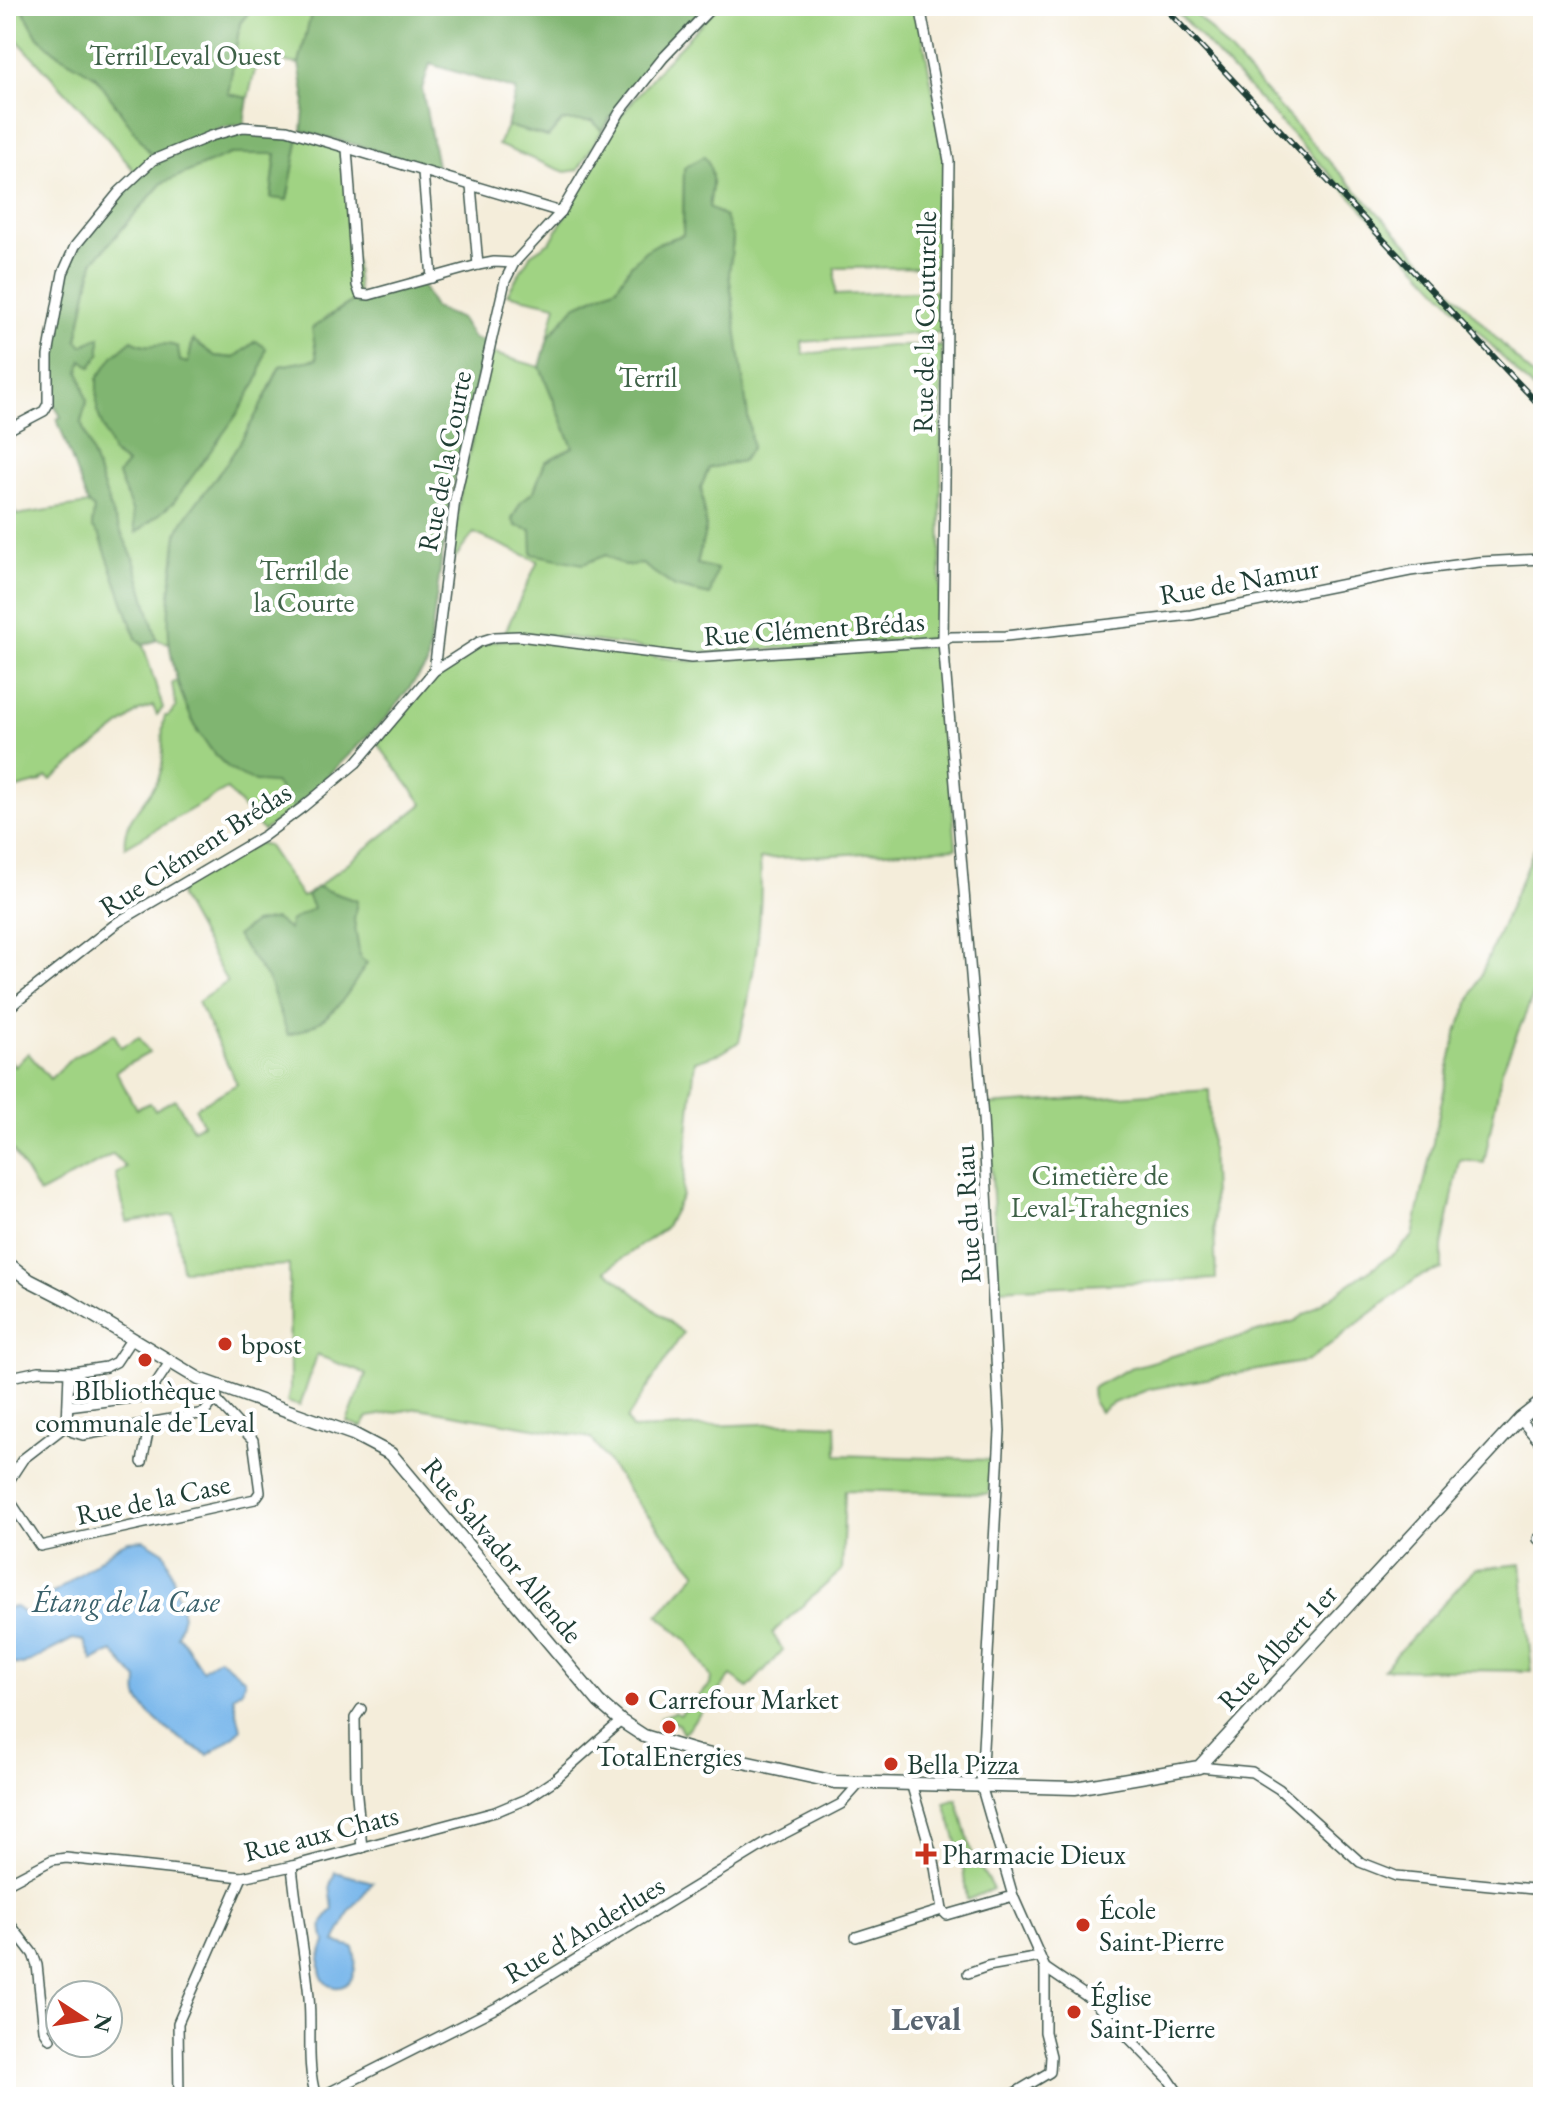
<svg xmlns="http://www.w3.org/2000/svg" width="1549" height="2103" font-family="'EB Garamond',serif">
	<rect width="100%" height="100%" fill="#fff"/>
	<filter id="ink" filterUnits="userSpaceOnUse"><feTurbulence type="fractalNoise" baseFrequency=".0125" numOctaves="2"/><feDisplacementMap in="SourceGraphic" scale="16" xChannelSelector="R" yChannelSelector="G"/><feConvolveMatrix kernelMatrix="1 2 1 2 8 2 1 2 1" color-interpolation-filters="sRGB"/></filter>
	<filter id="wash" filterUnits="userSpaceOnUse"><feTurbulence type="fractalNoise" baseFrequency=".006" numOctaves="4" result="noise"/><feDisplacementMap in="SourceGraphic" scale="32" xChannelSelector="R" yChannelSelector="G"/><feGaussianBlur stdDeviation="1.8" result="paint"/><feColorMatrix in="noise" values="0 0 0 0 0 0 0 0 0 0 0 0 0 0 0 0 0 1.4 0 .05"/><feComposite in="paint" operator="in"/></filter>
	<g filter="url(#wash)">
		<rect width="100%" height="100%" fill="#f4edda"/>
		<g fill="#a0d383" stroke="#60885c" stroke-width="2" fill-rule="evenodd">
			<polygon points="6,6 21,6 38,37 59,55 95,76 153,157 135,172 99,128 6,28"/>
			<polygon points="254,6 313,6 299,64 258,58 248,98 228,94 240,23"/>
			<path d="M718 6H917L946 161 943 267 835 268V295L943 291V332L802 342 803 354 890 346H942L940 629 930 639 686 654 550 635 505 632 538 561 474 533 451 563 460 495 491 353 540 367 573 447 545 462 534 491 521 502 516 526 532 530 583 564 606 555 624 566 642 564 675 587 697 564 706 527 701 487 709 468 742 461 735 315 729 274 733 239 709 207C712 188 716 172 704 156L684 169 683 235 659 243 631 265 617 287 575 306 548 338 556 305 507 294 531 254 551 241 621 115 664 63Z"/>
			<polygon points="1171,6 1200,6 1194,12 1323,155 1543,387 1543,400"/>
			<polygon points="562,121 593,121 602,131 578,170 565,172 498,145 507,126 548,137"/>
			<path d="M299 137 344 151 359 297 323 319 318 359 280 366 247 434 178 531 171 582 169 643 157 640 134 559 114 518 81 422 87 401 78 371 82 360 100 338 82 346 77 340 93 262 162 183 230 154 276 153 271 197 287 200ZM192 341 215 356 234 358 255 341 136 532 132 510 118 475 127 464 180 362 189 363Z"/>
			<polygon points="6,486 16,515 88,504 94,509 92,527 100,535 136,638 143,645 163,708 157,715 153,706 139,711 51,780 46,777 40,782 6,791"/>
			<path d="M517 639 690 661 929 646 940 657 956 848 760 859C764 921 753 982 739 1042L721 1053 695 1061 682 1196 665 1228 606 1270 683 1333 627 1419 632 1429 787 1423 836 1425 837 1455 990 1460 989 1494 845 1490 842 1570 772 1633 783 1650 748 1688 731 1676 683 1734 678 1724 661 1717 675 1712 680 1715 710 1685 711 1677 688 1642 658 1615 697 1573 635 1500 591 1438 418 1408 368 1417 362 1427 347 1422 366 1374 317 1355 300 1406 287 1402 290 1389 289 1265 182 1270 174 1215 127 1222 116 1174 126 1167 113 1154 39 1194 6 1139V1054L15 1067 28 1053 50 1079 72 1058 114 1034 121 1047 139 1037 149 1053 116 1071 136 1109 150 1103 155 1110 175 1099 193 1129 203 1124 195 1108 237 1084 198 1002 227 982 180 897 181 889 259 843 267 845 302 897 307 895 423 804 377 743 439 672 482 645 492 641Z"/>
			<path d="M177 681 197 732 207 741 214 755 275 783 294 809 263 831 227 789 125 847C121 819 148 802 158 779 168 758 158 736 165 716H168L176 708 172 683Z"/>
			<polygon points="1543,828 1543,972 1502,1070 1484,1163 1460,1160 1442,1247 1442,1269 1420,1276 1308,1361 1150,1389 1113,1403 1100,1412 1093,1401 1092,1388 1130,1368 1295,1321 1396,1252 1413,1236 1456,1034"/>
			<polygon points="1209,1090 1216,1279 998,1289 988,1105"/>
			<polygon points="1521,1564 1532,1671 1383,1669 1475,1569"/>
			<polygon points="957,1799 972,1853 993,1889 967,1900 962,1859 945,1803"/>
		</g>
		<g fill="#80b571" stroke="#507952" stroke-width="2">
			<polygon points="21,6 254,6 240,23 228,94 248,98 244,124 220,128 153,157 95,76 59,55 38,37"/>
			<path d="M313 6H708C670 46 631 83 602 131L593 121H562L548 137 507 126 516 90 430 64 422 89 438 171 364 147 302 131 305 99 299 64Z"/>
			<polygon points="243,130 280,132 299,137 287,200 271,198 276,154 230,154 162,183 93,262 77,340 82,346 100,337 100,354 91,367 82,360 79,371 87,401 81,422 114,518 134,559 157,640 143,645 136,638 100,536 92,527 94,509 88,504 57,419 61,417 52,400 55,399 50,360 69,261 104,215 149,166 190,147"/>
			<path d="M704 156C716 172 712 188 709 207L725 217 733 239 729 274 752 447 742 461 709 468 701 487 706 527 697 564 717 569 710 595 675 587 642 564 624 566 606 555 583 564 532 554 531 530 516 526 512 519 521 502 534 491 545 462 573 447 540 367 548 338 575 306 617 287 631 265 645 251 659 243 683 235 684 168Z"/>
			<path d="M421 283 434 308 461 319 473 338 486 342 450 498 427 665 386 718 294 809 275 783C211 786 177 699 170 647 166 620 170 588 174 562 175 552 175 540 178 531 184 516 213 482 224 467 246 435 264 402 280 366L317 359 312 328 359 297Z"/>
			<path d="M132 340C154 352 158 339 178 347L180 361 188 363 193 340 215 356 234 358 256 341 266 348 259 377 238 413 173 503 136 533 132 510 118 475 127 464 113 454 97 411V379L114 355Z"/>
			<path d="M317 887 357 901 354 920 360 958 367 963C343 1001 333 1023 288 1035L269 981 236 936 254 923 275 919 289 930 290 921 313 908 307 895Z"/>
		</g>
		<g fill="#77b6eb" stroke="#4b7a90" stroke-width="2">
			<path d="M144 1540 165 1553 170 1567 183 1615 177 1636 180 1637 202 1670 219 1658 245 1679 242 1690 233 1696 241 1729C233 1740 220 1746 208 1755 188 1745 149 1720 139 1699 136 1694 138 1686 138 1680L112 1651 93 1661 84 1641 73 1639 23 1665 6 1663V1608L16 1607 27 1615 36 1617 41 1612 42 1598 57 1591 119 1545 128 1541Z"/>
			<path d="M335 1872 373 1882 349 1912 335 1942 353 1947C369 2000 301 2003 325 1942 321 1924 320 1924 333 1909L330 1886Z"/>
		</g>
	</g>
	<g filter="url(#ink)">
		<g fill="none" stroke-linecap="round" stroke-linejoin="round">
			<defs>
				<g id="minor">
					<polyline points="920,6 949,161 943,641 983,1118 1000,1431 981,1785 1013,1896 1045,1968 1045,2032 1051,2056 1050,2072 1008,2097"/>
					<polyline points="347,149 357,285 360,294 369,295 478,265 494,262 514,263"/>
					<polyline points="423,172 432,278"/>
					<polyline points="471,186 478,265"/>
					<polyline points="6,431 44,411 48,404 48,356 63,273 75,246 119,192 153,160 211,136 243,127 287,130 561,212"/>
					<polyline points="434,671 455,499 505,281 514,263 561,212 620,112 663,58 713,6"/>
					<polyline points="6,1010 118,922 264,836 303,807 356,763 434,671 479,642 495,637 519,636 691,658 943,641 951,637 1006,636 1191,615 1410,571 1479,562 1543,559"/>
					<polyline points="6,1378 39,1371 73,1372 106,1367 116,1362 132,1338"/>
					<polyline points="68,1406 139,1397 149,1394 170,1362"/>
					<polyline points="1520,1419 1543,1446"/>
					<polyline points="67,1425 69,1372"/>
					<polyline points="142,1462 150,1423"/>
					<polyline points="6,1485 23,1459 67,1425 73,1432 83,1435 204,1413 217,1397"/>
					<polyline points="6,1495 40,1546 255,1499 260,1492 253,1440 217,1401 212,1385"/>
					<polyline points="1538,1539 1543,1535"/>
					<polyline points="361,1709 355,1718 356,1786 362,1848"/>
					<polyline points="1199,1767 1252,1772 1279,1789 1360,1862 1396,1876 1543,1890"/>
					<polyline points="911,1783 934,1861 942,1910 947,1915 1013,1896"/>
					<path d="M292 1866C296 1910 305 1953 309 1997 312 2031 306 2064 316 2097"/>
					<polyline points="6,1884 52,1860 66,1858 242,1877 292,1866 495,1812 526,1799 553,1781 621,1721"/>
					<polyline points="6,1919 33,1954 37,1965 44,2030 50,2039"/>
					<polyline points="856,1937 942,1910"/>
					<polyline points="1045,1968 1092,2000 1168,2078 1181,2097"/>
					<polyline points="968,1973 988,1966 1040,1957"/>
					<polyline points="179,2097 178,2023 242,1877"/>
					<polyline points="320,2097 498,2007 768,1842 841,1804 860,1783"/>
				</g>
				<polyline id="tertiary" points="6,1262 29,1280 68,1300 199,1379 353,1434 391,1454 599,1702 621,1721 644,1736 698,1752 835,1782 1075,1788 1199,1767 1520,1419 1543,1401"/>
			</defs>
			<use href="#minor" stroke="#3f574d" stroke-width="12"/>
			<use href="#tertiary" stroke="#3f574d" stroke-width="15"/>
			<use href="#minor" stroke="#fff" stroke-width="9"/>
			<use href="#tertiary" stroke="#fff" stroke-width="12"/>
			<defs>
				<polyline id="rail" points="1163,6 1543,409"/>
			</defs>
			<use href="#rail" stroke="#1f3d34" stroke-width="6"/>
			<use href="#rail" stroke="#fff" stroke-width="3" stroke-dasharray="9" stroke-linecap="butt"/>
		</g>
	</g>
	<g fill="#c8321e" stroke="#fff" stroke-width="3">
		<circle cx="225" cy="1344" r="8"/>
		<circle cx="145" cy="1360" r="8"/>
		<circle cx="632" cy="1699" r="8"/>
		<circle cx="669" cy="1727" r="8"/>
		<circle cx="891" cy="1764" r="8"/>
		<path d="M922 1842h8v8h8v8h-8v8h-8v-8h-8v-8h8z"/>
		<circle cx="1083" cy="1925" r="8"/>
		<circle cx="1074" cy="2012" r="8"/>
	</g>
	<g text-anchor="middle" stroke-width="8" stroke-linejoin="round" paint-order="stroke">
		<g font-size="28" fill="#3f6248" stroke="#fff">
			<text x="185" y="65">Terril Leval Ouest</text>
			<text x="648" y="387">Terril</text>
			<text x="304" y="580">Terril de<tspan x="304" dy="32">la Courte</tspan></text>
			<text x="1100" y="1185">Cimetière de<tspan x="1100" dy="32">Leval-Trahegnies</tspan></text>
		</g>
		<g font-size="28" fill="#1f3d34" stroke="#fff">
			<text transform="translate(924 322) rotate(-89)" y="10">Rue de la Couturelle</text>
			<text transform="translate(444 461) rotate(-79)" y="10">Rue de la Courte</text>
			<text transform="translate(1239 581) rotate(-10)" y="10">Rue de Namur</text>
			<text transform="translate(814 628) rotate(-4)" y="10">Rue Clément Brédas</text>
			<text transform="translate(195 849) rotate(-33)" y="10">Rue Clément Brédas</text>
			<text transform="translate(967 1214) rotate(-93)" y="10">Rue du Riau</text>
			<text transform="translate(153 1499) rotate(-12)" y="10">Rue de la Case</text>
			<text transform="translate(503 1550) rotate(50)" y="10">Rue Salvador Allende</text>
			<text transform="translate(1277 1647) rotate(-47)" y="10">Rue Albert 1er</text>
			<text transform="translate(321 1833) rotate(-14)" y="10">Rue aux Chats</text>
			<text transform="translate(584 1929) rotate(-31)" y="10">Rue d'Anderlues</text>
		</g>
		<g font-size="28" fill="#1f3d34" stroke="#fff" text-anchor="start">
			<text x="241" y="1354">bpost</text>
			<text x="145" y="1400" text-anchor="middle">BIbliothèque<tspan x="145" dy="32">communale de Leval</tspan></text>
			<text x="648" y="1709">Carrefour Market</text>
			<text x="669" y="1766" text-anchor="middle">TotalEnergies</text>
			<text x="907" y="1774">Bella Pizza</text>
			<text x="942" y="1864">Pharmacie Dieux</text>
			<text x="1099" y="1919">École<tspan x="1099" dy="32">Saint-Pierre</tspan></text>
			<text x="1090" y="2006">Église<tspan x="1090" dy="32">Saint-Pierre</tspan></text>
		</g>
		<g font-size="30" font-style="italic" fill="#39616b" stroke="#fff">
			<text x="126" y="1612">Étang de la Case</text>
		</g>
		<g font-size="32" font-weight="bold" fill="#596571" stroke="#fff">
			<text x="926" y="2030">Leval</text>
		</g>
	</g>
	<rect width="1549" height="2103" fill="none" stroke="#fff" stroke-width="32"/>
	<g transform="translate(84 2019) rotate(102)"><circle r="38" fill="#ffffff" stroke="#a5b1ae" stroke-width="2"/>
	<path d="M0-6L14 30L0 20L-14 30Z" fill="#c8321e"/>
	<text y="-12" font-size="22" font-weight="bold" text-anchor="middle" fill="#1f3d34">N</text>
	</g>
</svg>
